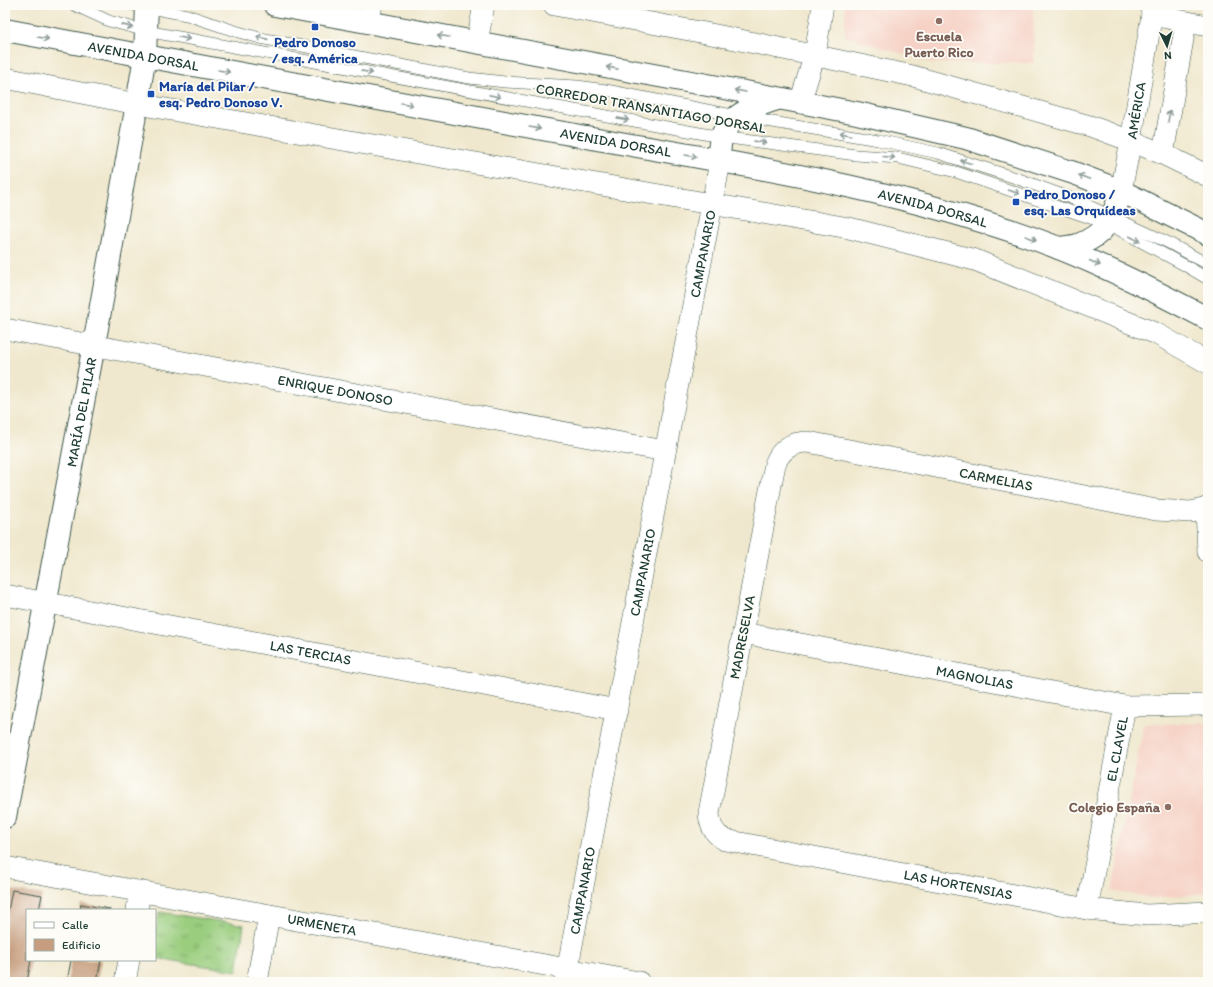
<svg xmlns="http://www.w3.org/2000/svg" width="1213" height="987" font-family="Itim,sans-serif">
	<defs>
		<pattern id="grass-tufts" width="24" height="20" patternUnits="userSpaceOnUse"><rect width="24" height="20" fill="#9acd7e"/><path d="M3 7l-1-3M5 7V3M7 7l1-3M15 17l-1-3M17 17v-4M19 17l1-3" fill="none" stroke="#7da868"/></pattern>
	</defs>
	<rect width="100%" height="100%" fill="#fdfcf7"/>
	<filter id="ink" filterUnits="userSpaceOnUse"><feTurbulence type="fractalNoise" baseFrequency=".025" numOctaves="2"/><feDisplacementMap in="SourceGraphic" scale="8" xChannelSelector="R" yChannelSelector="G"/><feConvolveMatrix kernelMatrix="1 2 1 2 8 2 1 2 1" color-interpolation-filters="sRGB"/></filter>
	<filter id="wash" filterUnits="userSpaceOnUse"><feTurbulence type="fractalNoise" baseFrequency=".012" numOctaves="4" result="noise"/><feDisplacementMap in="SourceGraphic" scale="16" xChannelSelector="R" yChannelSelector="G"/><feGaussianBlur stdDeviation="0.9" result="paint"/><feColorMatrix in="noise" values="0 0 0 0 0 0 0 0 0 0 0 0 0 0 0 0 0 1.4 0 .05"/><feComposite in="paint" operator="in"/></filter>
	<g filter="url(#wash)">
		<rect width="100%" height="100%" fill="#f0e8ce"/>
		<g fill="#f6d1c5">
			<polygon points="845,5 1033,5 1034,63 932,63 845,36"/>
			<polygon points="1208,723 1208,893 1153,898 1112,891 1144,724"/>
		</g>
		<polygon fill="url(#grass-tufts)" stroke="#5c8559" points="159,912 244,925 237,971 155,958 155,937"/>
		<g id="blocks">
			<g fill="#c69d7e">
				<polygon points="12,890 42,895 39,910 27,910 27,960 31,960 27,982 5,982 5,927"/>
				<polygon points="81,904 110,909 110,910 80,910"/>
				<polygon points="71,960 101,960 97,982 67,982"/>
			</g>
		</g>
	</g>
	<g filter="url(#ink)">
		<use href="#blocks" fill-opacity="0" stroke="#3e574b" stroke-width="1"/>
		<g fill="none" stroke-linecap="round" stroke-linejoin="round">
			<defs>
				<g id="service">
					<polyline points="74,5 109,21 146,31 721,137 856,155 898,158 956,172 1108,224 1186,266 1208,279"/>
					<polyline points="134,5 187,15 235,31 260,38 469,78 505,82 577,86 606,90 737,116 878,140 938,153 1016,178 1076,200 1167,242 1208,264"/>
				</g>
				<g id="minor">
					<polyline points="554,5 716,35 913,76 1090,126 1131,141 1163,154 1208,176"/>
					<polyline points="1152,15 1208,26"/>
					<polyline points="368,22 372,5"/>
					<polyline points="477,42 484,5"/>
					<polyline points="5,78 137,104 849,228 975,260 1157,334 1208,363"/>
					<polyline points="800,103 815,54 823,5"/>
					<polyline points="1163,154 1186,22"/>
					<path id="s1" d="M1121 191 1131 141 1152 15 1151 5"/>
					<path id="s2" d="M5 329 665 451"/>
					<polyline points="1206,508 1208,552"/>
					<path id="s3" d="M1208 508 1191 512 1156 510 808 442C792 442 781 449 775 464L709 813C710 826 714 834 725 840L1087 909 1147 915 1208 912"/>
					<path id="s4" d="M5 595 617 710"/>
					<path id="s5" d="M743 633 1125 706 1208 705"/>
					<path id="s6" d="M5 867 639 982"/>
					<path id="s7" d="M1087 909 1125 706"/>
					<polyline points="137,910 140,891"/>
					<polyline points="125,982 129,960"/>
					<polyline points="257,982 269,915"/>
					<path id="s8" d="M565 982 720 162"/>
				</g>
				<g id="tertiary">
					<path id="s9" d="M5 817 94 345 137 104 145 56 147 5"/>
				</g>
				<g id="secondary">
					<polyline points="275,5 778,98 857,113 966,138 1074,173 1121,191 1208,234"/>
					<path id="s10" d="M5 30C191 65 378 99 564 133 711 160 861 181 1003 228 1075 251 1142 284 1208 319"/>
					<path d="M720 162C714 121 745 109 777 99"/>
					<path d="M1059 248C1065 247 1072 247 1078 245 1105 235 1114 217 1121 191"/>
				</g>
			</defs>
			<use href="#service" stroke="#3e574b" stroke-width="12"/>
			<use href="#minor" stroke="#3e574b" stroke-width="22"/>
			<use href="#tertiary" stroke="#3e574b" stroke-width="24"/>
			<use href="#secondary" stroke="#3e574b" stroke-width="24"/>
			<use href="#service" stroke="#fff" stroke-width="11"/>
			<use href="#minor" stroke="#fff" stroke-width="21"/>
			<use href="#tertiary" stroke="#fff" stroke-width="22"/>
			<use href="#secondary" stroke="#fff" stroke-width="22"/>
		</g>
		<defs><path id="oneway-shaft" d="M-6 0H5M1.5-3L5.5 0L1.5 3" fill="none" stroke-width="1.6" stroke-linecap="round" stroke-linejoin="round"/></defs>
		<g stroke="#8f9e9a">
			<use href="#oneway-shaft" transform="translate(127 26) rotate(13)"/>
			<use href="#oneway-shaft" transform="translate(443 36) rotate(-170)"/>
			<use href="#oneway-shaft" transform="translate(43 38) rotate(10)"/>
			<use href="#oneway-shaft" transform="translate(184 38) rotate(11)"/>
			<use href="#oneway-shaft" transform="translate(262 38) rotate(-167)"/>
			<use href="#oneway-shaft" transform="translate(612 68) rotate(-169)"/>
			<use href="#oneway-shaft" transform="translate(224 71) rotate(10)"/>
			<use href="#oneway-shaft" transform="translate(367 72) rotate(11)"/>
			<use href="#oneway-shaft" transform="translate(740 91) rotate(-170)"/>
			<use href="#oneway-shaft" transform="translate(495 96) rotate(11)"/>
			<use href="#oneway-shaft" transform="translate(407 104) rotate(10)"/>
			<use href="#oneway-shaft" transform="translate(1169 116) rotate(-80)"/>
			<use href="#oneway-shaft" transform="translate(623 119) rotate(11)"/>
			<use href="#oneway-shaft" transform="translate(535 128) rotate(10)"/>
			<use href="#oneway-shaft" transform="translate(845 134) rotate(-170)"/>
			<use href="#oneway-shaft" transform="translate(760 142) rotate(8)"/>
			<use href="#oneway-shaft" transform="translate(691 156) rotate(10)"/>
			<use href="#oneway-shaft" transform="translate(889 157) rotate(5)"/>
			<use href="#oneway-shaft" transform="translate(966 162) rotate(-163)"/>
			<use href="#oneway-shaft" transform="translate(1084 177) rotate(-159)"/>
			<use href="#oneway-shaft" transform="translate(1014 192) rotate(19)"/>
			<use href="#oneway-shaft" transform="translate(1031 238) rotate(20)"/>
			<use href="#oneway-shaft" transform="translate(1135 239) rotate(28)"/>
			<use href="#oneway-shaft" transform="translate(1095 263) rotate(24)"/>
		</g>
	</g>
	<g fill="#8d6e63" stroke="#fdfcf7" stroke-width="1.5">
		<circle cx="939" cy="21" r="4"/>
		<circle cx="1168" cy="807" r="4"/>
	</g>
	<g fill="#1a4fb4" stroke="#fdfcf7" stroke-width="1.5">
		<rect x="311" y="23" width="8" height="8" rx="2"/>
		<rect x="147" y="90" width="8" height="8" rx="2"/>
		<rect x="1012" y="198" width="8" height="8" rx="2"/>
	</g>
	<g text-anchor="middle" stroke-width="3.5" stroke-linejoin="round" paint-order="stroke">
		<g font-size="14" font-weight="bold" fill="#785e54" stroke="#fdfcf7">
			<text x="939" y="41">Escuela<tspan x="939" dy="16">Puerto Rico</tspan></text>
			<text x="1160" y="812" text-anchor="end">Colegio España</text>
		</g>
		<g font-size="14" font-weight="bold" fill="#164399" stroke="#fdfcf7" text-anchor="start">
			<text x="315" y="47" text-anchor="middle">Pedro Donoso<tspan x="315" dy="16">/ esq. América</tspan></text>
			<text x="159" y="91">María del Pilar /<tspan x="159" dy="16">esq. Pedro Donoso V.</tspan></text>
			<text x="1024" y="199">Pedro Donoso /<tspan x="1024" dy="16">esq. Las Orquídeas</tspan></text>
		</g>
		<g font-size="14" fill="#1f3d34" stroke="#fdfcf7">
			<text dy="5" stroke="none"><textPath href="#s10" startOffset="141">AVENIDA DORSAL</textPath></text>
			<text transform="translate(651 108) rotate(10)" y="5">CORREDOR TRANSANTIAGO DORSAL</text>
			<text dy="5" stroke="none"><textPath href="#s1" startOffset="82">AMÉRICA</textPath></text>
			<text dy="5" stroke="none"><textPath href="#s10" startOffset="621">AVENIDA DORSAL</textPath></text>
			<text dy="5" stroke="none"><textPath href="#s10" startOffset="945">AVENIDA DORSAL</textPath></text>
			<text dy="5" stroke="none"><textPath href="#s8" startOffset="741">CAMPANARIO</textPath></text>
			<text dy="5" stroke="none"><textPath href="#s2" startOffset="336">ENRIQUE DONOSO</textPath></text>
			<text dy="5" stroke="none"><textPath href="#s9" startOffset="412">MARÍA DEL PILAR</textPath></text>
			<text transform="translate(996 479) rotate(11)" y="5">CARMELIAS</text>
			<text dy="5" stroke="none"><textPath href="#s8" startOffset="417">CAMPANARIO</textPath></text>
			<text transform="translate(742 637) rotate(-79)" y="5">MADRESELVA</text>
			<text dy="5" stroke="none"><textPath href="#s4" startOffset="311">LAS TERCIAS</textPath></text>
			<text dy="5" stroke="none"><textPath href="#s5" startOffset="236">MAGNOLIAS</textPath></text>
			<text dy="5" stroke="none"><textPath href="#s7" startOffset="163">EL CLAVEL</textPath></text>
			<text dy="5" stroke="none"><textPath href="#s3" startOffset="1075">LAS HORTENSIAS</textPath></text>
			<text dy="5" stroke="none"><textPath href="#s8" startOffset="93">CAMPANARIO</textPath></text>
			<text dy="5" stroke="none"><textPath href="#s6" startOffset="322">URMENETA</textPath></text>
		</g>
	</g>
	<rect width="1213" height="987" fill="none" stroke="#fdfcf7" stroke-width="20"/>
	<rect x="26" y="909" width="130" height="52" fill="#fdfcf7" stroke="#a4b0a9"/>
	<rect x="34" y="922" width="20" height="6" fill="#ffffff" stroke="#a4b0a9"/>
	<text x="62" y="929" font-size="12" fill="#1f3d34">Calle</text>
	<rect x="34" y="939" width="20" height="12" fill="#c69d7e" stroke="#a4b0a9"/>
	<text x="62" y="949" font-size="12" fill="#1f3d34">Edificio</text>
	<g transform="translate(1167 46) rotate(175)" stroke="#fdfcf7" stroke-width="3" paint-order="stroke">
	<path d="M0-3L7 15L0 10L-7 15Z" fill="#1f3d34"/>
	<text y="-6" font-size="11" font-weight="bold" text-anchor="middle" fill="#1f3d34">N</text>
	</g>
</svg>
